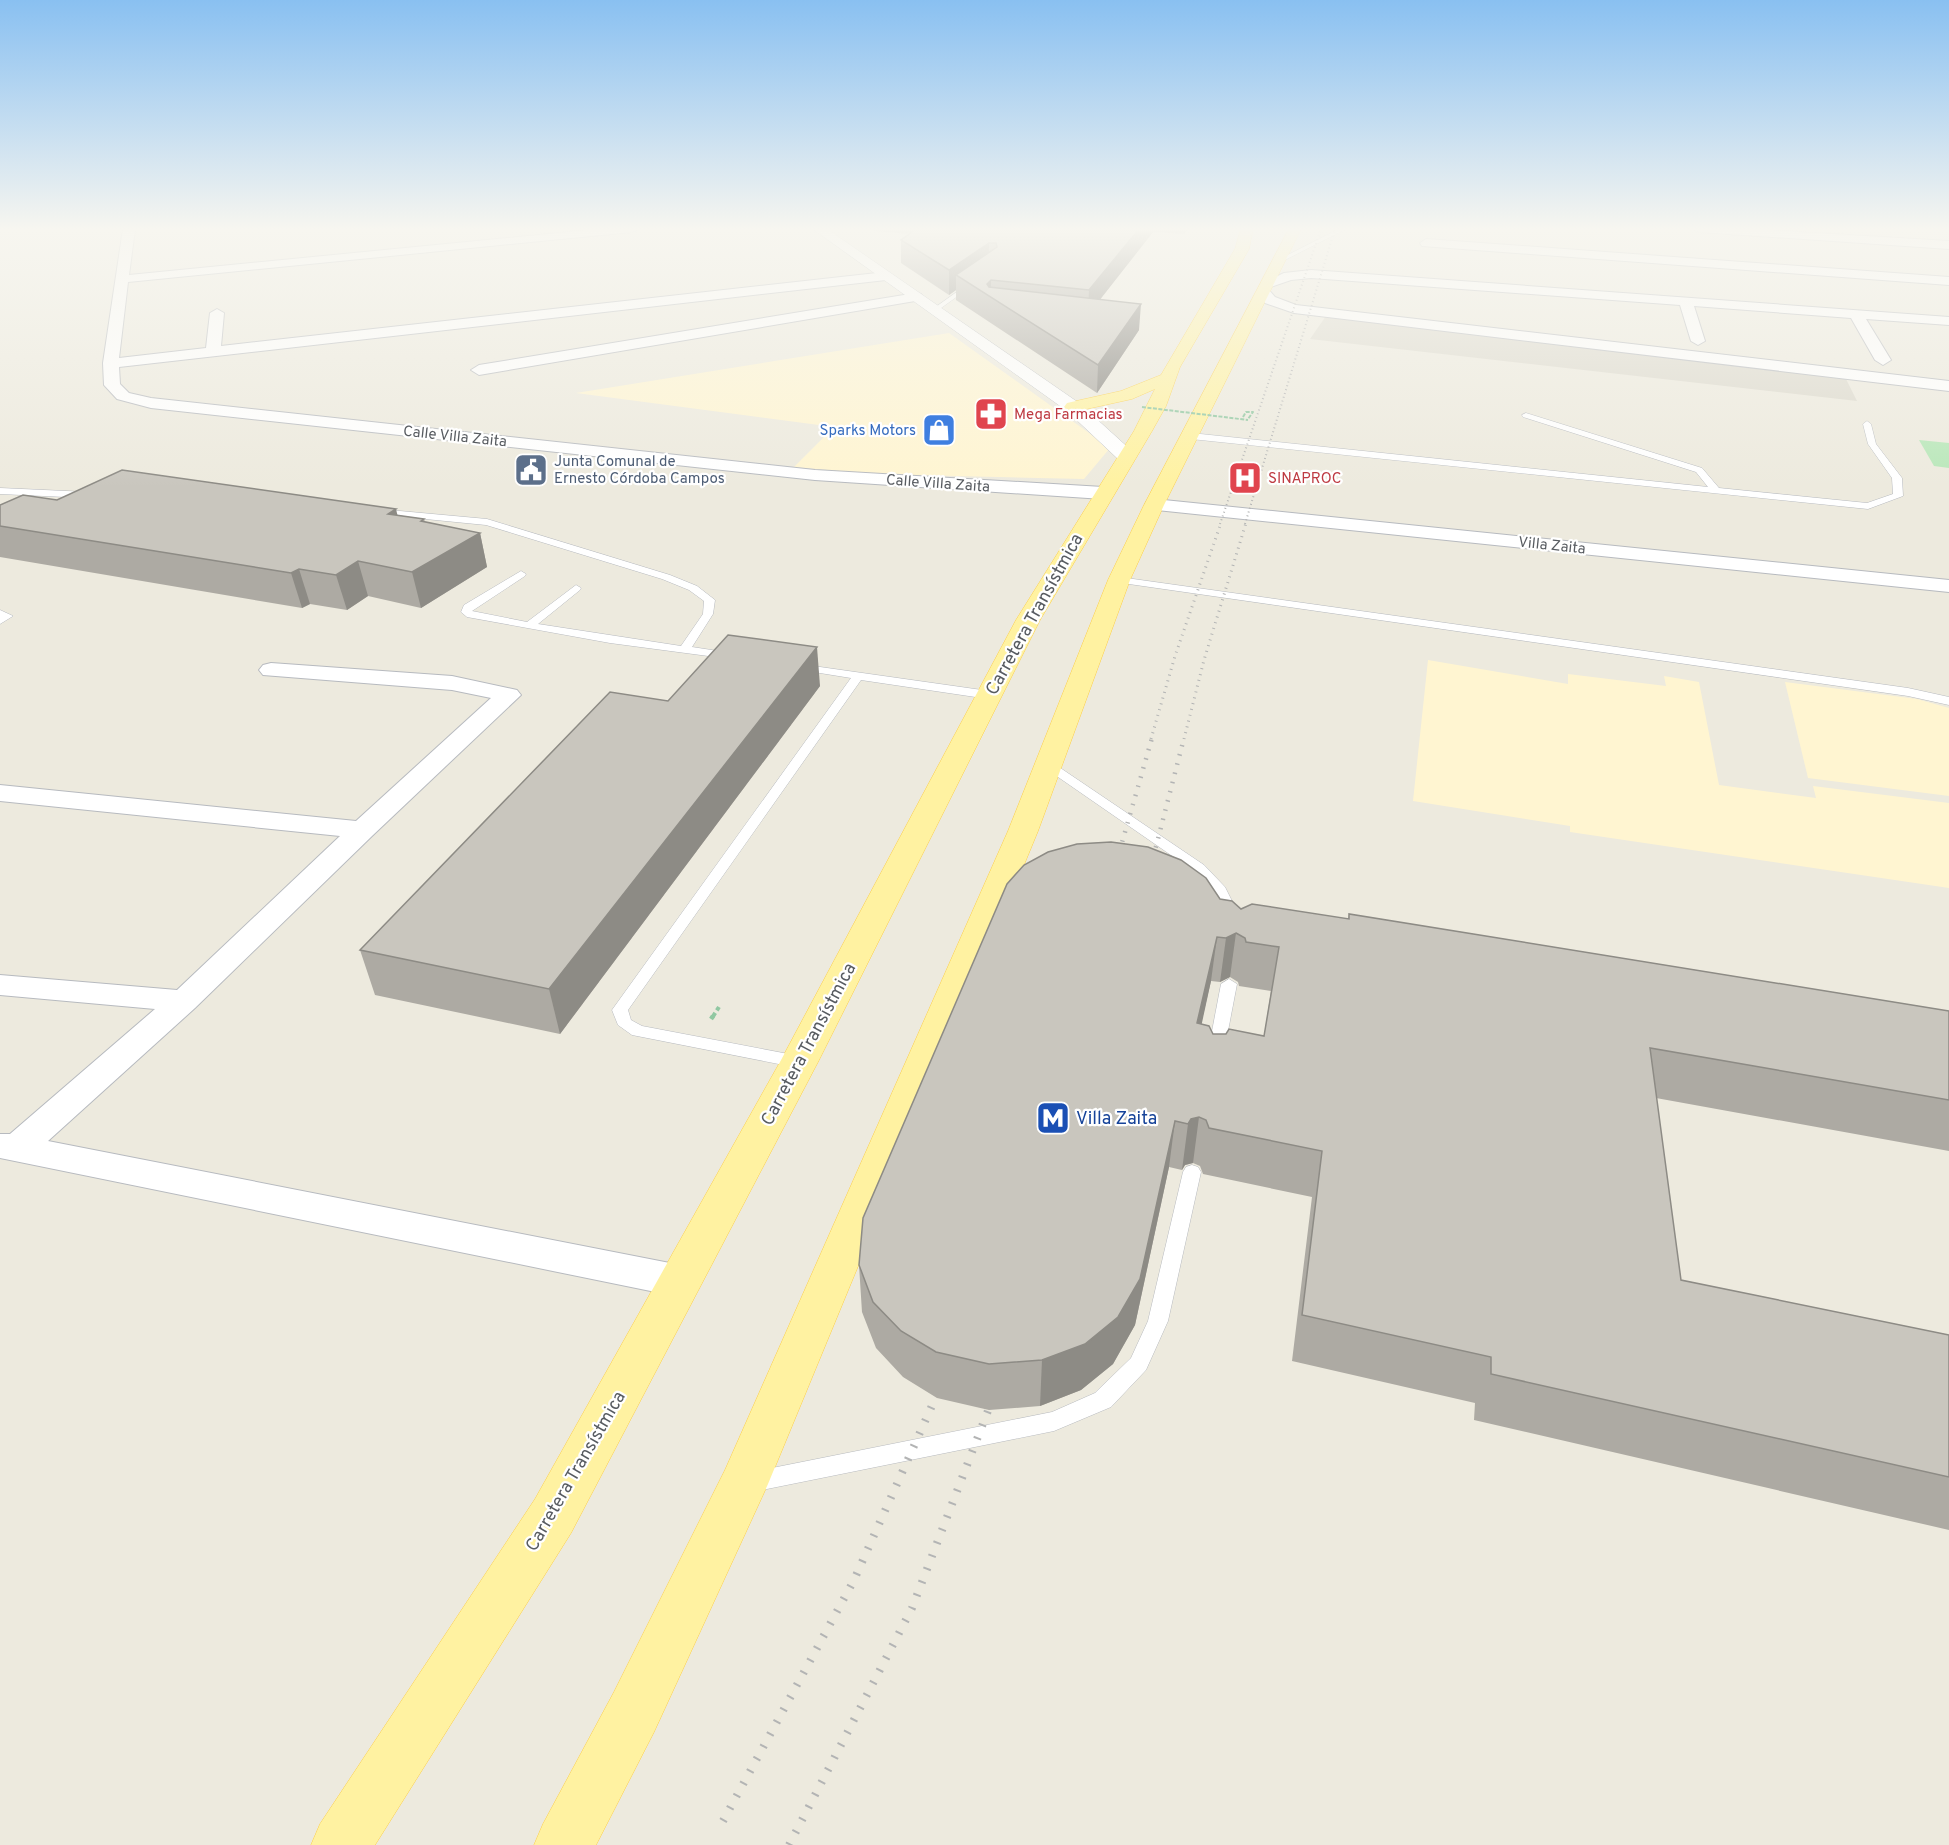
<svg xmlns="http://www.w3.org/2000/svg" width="1949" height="1845" font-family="Overpass,sans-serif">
	<rect width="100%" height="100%" fill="#edeade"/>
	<g fill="#fff5d1">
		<polygon points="949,333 1110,448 1084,479 873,474 794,467 834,427 576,393"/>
		<polygon points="1428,660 1568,684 1568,674 1666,686 1664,676 1699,682 1719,785 1816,798 1813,786 1949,803 1949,888 1570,832 1570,826 1413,801"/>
		<polygon points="1785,682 1917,699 1949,708 1949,796 1808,778"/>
	</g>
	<polygon fill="#dcd9cd" points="1326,316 1845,377 1857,401 1310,339"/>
	<polygon fill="#b8e7b9" points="1919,440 1949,443 1949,468 1934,466"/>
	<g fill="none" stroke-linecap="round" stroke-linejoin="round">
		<defs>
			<g id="service">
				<polygon points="1339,229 1346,229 1281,262 1276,261"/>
				<polygon points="971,282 973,285 937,311 933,311 933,309"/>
				<polygon points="1526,413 1702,468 1719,488 1867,503 1893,494 1892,478 1868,444 1863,424 1867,421 1871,424 1876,444 1902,478 1903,496 1868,509 1191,439 1187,436 1191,433 1708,487 1696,472 1523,417 1522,415"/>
				<polygon points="0,488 88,492 93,495 88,498 0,494"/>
				<polygon points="378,509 487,519 670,575 697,586 715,600 713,614 692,647 731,653 737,656 731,659 610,643 467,617 461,612 464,605 521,571 526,574 525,576 472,611 527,622 576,585 581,588 580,590 538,624 681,646 703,614 704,601 689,590 662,579 486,525 375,514 373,512"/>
				<polygon points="1119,577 1908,688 1949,697 1949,705 1908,696 1115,582 1115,578"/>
				<polygon points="0,610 13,616 0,624"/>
				<polygon points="799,664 989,691 995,695 989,699 861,680 628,1010 631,1020 642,1026 799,1056 805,1058 807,1062 805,1066 799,1068 632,1035 618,1025 612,1010 851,678 795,669 793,667"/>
				<polygon points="1050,761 1204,865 1225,887 1240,917 1238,920 1228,920 1214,892 1194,871 1045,768 1044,765 1045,762"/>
				<polygon points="1229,979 1237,984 1224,1052 1222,1056 1210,1056 1208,1052 1221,984"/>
				<polygon points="1192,1165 1198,1167 1201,1172 1168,1321 1146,1370 1111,1407 1054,1431 752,1492 744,1489 741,1482 744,1475 752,1472 1052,1412 1095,1393 1131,1358 1148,1321 1183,1172 1186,1167"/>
			</g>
			<g id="minor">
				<polygon points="123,229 135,229 129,275 599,229 638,229 632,232 128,282 119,358 206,348 210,313 217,309 224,313 221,346 886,272 892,276 886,280 119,367 120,384 129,393 151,398 815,470 1103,487 1110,489 1112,493 1110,497 1103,499 815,480 151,408 117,399 104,385 103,363"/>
				<polygon points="1693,229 1750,229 1949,241 1949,249 1699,232"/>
				<polygon points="1426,239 1949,277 1949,285 1422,246 1420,243"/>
				<polygon points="1311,270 1949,317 1949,325 1866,319 1891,360 1883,365 1875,360 1851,318 1694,306 1705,341 1698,345 1691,341 1680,305 1311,278 1291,280 1268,288 1261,284 1284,273"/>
				<polygon points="1264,289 1269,290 1275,297 1296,305 1949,381 1949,391 1294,313 1265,303 1257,293"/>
				<polygon points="916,293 921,294 923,297 921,300 479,375 471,370 479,365"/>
				<polygon points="1154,499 1949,580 1949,592 1147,509 1145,505 1147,501"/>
				<polygon points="271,663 452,676 517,690 521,695 372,836 195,1008 48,1141 680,1265 694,1270 700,1281 694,1292 680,1297 0,1158 0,1134 10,1134 155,1009 0,995 0,975 177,990 340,836 0,801 0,785 356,821 491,698 452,690 263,675 259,670 263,665"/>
			</g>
			<polygon id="tertiary" points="813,229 827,229 1079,403 1133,452 1136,456 1133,460 1119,460 1067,411"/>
			<g id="primary">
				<polygon points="1241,229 1253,229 1249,249 1180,367 1166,406 1152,431 1040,620 818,1062 571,1533 375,1845 311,1845 320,1824 535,1499 780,1062 1016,620 1134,431 1155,389 1132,399 1073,412 1067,411 1064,407 1067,403 1121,391 1161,375 1235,249"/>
				<polygon points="1289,229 1301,229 1164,505 1130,580 1038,831 768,1484 654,1732 596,1845 534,1845 543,1824 614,1692 725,1470 1008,831 1108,580 1144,505"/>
			</g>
		</defs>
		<use href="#service" stroke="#b7babf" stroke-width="1"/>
		<use href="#minor" stroke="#b7babf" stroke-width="2"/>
		<use href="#tertiary" stroke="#b7babf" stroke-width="1"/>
		<use href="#primary" stroke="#fdce47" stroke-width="1"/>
		<polyline stroke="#91c8a2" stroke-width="2" stroke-dasharray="4 1.5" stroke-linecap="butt" points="1243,417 1246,412 1253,412 1248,419"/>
		<polyline stroke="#91c8a2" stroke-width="4" stroke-dasharray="6 3" stroke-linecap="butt" points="712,1018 719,1007"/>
		<polyline stroke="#91c8a2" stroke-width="4.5" stroke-dasharray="8 4" stroke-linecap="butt" points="711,1019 713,1016"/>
		<use href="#service" fill="#fff" fill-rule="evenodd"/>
		<use href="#minor" fill="#fff" fill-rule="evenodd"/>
		<use href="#tertiary" fill="#fff" fill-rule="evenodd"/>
		<use href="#primary" fill="#fff2a1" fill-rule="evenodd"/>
		<g stroke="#b3b4b4" stroke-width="2" stroke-dasharray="1 3" stroke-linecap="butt">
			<polyline points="1220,524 1321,229"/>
			<polyline points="1245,524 1335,229"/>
		</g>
		<g stroke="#b3b4b4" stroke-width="3" stroke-dasharray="1 5" stroke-linecap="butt">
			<polyline points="1151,739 1175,656 1221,523"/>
			<polyline points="1184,739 1204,660 1246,523"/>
		</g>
		<g stroke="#b3b4b4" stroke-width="4.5" stroke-dasharray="1.5 8" stroke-linecap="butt">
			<polyline points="1117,860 1152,738"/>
			<polyline points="1151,866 1184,738"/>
		</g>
		<g stroke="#b3b4b4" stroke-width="8" stroke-dasharray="2 12" stroke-linecap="butt">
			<polyline points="723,1821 854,1580 943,1381"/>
			<polyline points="789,1845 912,1608 994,1395"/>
		</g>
		<polyline stroke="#91c8a2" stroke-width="2" stroke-dasharray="4 1.5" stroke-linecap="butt" points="1142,407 1248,420"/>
	</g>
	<g fill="#adaaa3" fill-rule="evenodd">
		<polygon points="873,229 1188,229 1184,234 1153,232 1100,299 1139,330 1097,393 956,300 956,290 949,295 901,263 901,240 909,234 873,231"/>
		<polygon points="57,500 397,515 424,519 425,522 480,533 487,567 421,608 368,596 347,610 310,604 302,608 0,557 0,505"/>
		<polygon points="820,686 560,1034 375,995 360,950 668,701"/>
		<path d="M1220 899 1241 909 1348 919 1349 914 1949 1011V1151L1656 1098 1681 1280 1949 1335V1530L1474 1420 1475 1403 1292 1361 1312 1197 1203 1174 1200 1166 1193 1163 1185 1165 1182 1170 1169 1167 1135 1325 1113 1364 1081 1390 1040 1406 989 1410 937 1398 903 1377 876 1348 862 1312 859 1265ZM1230 977 1238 982 1239 986 1271 991 1264 1036 1213 1034 1201 1024 1211 981 1220 982Z"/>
	</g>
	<g fill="#8d8b85">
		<polygon points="1139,229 1153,229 1153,232 1088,315 1089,290"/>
		<polygon points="989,243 989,266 956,275 956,290 949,295 949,270"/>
		<polygon points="991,280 991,297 987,284"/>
		<polygon points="1141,304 1139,330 1097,393 1098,365"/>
		<polygon points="396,509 404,543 388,514"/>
		<polygon points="480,533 487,567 421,608 412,572"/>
		<polygon points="358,561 368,596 347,610 336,575"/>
		<polygon points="299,569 310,604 302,608 291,573"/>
		<polygon points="817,647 820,686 560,1034 549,989"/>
		<polygon points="1236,933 1230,977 1220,982 1226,938"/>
		<polygon points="1217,937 1211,981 1192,1069 1197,1023"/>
		<polygon points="1199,1117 1193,1163 1185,1165 1182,1170 1188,1124 1191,1119"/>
		<polygon points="1175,1121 1169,1167 1135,1325 1113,1364 1081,1390 1040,1406 1042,1360"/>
	</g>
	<g fill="#c9c6be" stroke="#8d8b85" stroke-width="1.5" fill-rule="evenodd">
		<polygon points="916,229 1139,229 1089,290 991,280 987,284 989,287 1141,304 1098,365 956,275 997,247 996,243 989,243 949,270 901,240"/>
		<polygon points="122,470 396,509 388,514 424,519 421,521 480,533 412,572 358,561 336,575 299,569 291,573 0,526 0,505 23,495 57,500"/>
		<polygon points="728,635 817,647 549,989 360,950 610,692 668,701"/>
		<path d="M1111 842 1148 847 1181 860 1206 878 1220 899 1232 901 1241 909 1252 904 1349 919V914L1949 1011V1100L1650 1048 1681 1280 1949 1335V1477L1491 1374V1357L1302 1315 1322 1151 1209 1128 1206 1120 1199 1117 1191 1119 1188 1124 1175 1121 1140 1279 1118 1317 1085 1344 1042 1360 989 1364 936 1352 901 1331 873 1302 859 1265 863 1218 1007 884 1024 865 1048 852 1077 844ZM1236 933 1245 938 1246 942 1279 947 1264 1036 1229 1029 1226 1034H1213L1209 1026 1197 1023 1217 937 1226 938Z"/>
	</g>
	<linearGradient id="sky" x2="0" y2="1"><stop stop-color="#89c0f1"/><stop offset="0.47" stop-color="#f7f6f0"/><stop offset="1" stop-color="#f7f6f0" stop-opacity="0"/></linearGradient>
	<rect width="1949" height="487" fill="url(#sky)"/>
	<defs>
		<symbol id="pharmacy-square" viewBox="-11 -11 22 22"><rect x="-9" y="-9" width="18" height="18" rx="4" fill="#e0444e" stroke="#fff"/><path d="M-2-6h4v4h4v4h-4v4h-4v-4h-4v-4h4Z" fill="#fff"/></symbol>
		<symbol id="shop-square" viewBox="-11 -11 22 22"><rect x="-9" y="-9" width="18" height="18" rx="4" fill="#3f7fe0" stroke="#fff"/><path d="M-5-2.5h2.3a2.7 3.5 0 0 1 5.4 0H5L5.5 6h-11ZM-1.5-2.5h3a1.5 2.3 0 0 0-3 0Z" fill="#fff"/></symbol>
		<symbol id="civic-square" viewBox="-11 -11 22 22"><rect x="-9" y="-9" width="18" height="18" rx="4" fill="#5c6f8a" stroke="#fff"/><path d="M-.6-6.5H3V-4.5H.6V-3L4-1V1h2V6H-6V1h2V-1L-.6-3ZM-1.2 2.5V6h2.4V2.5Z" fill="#fff"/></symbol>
		<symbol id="hospital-square" viewBox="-11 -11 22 22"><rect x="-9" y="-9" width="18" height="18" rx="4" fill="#e0444e" stroke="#fff"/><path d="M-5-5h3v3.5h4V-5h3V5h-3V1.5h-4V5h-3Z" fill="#fff"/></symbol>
		<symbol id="metro-square" viewBox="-11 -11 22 22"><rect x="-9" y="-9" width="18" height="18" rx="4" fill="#1a4fb4" stroke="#fff"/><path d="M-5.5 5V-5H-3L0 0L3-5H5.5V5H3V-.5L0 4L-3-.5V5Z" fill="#fff"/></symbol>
	</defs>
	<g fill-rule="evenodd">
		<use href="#pharmacy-square" x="972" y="395" width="38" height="38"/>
		<use href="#shop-square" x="920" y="411" width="38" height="38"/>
		<use href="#civic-square" x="512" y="451" width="38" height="38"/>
		<use href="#hospital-square" x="1226" y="459" width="38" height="38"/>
		<use href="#metro-square" x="1034" y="1099" width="38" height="38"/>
	</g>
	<g text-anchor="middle" stroke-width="4.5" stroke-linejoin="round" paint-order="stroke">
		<g font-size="15" fill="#be3a42" stroke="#fff" text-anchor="start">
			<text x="1014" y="419">Mega Farmacias</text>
			<text x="1268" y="483">SINAPROC</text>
		</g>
		<g font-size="15" fill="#366cbe" stroke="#fff" text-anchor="end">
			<text x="916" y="435">Sparks Motors</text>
		</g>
		<g font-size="15" fill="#585c61" stroke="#fff">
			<text transform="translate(455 436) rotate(6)" y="5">Calle Villa Zaita</text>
			<text transform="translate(938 483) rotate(4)" y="5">Calle Villa Zaita</text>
			<text transform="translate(1552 545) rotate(6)" y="5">Villa Zaita</text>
		</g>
		<g font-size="15" fill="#4e5e75" stroke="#fff" text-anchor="start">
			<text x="554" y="466">Junta Comunal de<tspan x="554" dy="17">Ernesto Córdoba Campos</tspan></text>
		</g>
		<g font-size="18" fill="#585c61" stroke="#fff">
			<text transform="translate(1034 614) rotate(-61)" y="6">Carretera Transístmica</text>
			<text transform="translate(808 1044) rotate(-62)" y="6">Carretera Transístmica</text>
			<text transform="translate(575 1471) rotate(-60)" y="6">Carretera Transístmica</text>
		</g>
		<g font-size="18" fill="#164399" stroke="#fff" text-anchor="start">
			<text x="1076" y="1124">Villa Zaita</text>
		</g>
	</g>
</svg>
